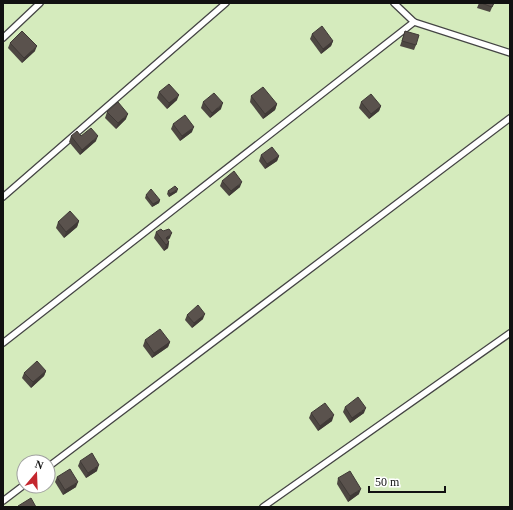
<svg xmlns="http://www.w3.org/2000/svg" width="513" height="510" font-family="'Times New Roman',serif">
	<rect width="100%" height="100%" fill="#fffdf5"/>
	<path fill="#d5ebbd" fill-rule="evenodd" d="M3 3H510V507H3ZM24 462H48V486H24Z"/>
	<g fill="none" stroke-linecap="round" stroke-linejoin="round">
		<defs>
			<g id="service">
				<polyline points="394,3 414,22 510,53"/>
				<polyline points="3,38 40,3"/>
				<polyline points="3,197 226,3"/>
				<polyline points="3,343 414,22"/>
				<polyline points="48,467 510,118"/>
				<polyline points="3,501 24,485"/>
				<polyline points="263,507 510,333"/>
			</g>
		</defs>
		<use href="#service" stroke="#444" stroke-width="8"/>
		<use href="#service" stroke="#fff" stroke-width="5.5"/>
	</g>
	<g fill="#4d4742">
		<polygon points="479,3 494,3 490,12 477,8"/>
		<polygon points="405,31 416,45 414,50 400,46"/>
		<polygon points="312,34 333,41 331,46 321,54 310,39"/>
		<polygon points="10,43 35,51 22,63 8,48"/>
		<polygon points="159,92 177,100 167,109 157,98"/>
		<polygon points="251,96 277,104 275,110 263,119 250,102"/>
		<polygon points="203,102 221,109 210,118 201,108"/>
		<polygon points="361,102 381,106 379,111 369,119 359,108"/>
		<polygon points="107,112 126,119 116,129 105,118"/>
		<polygon points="173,124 192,132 180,141 171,129"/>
		<polygon points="71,136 81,136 96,141 80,155 69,142"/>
		<polygon points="261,155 279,156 277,161 265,169 259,161"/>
		<polygon points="222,181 240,187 229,196 220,186"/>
		<polygon points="168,191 177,192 169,197 167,194"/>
		<polygon points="146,195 160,200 159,203 152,207 145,198"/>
		<polygon points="79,221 77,227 64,238 56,228 58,222"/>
		<polygon points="163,231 170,238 168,240 169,242 168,248 164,251 154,238 156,232"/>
		<polygon points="187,315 203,319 192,328 185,320"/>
		<polygon points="145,340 170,342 168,347 152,358 143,346"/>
		<polygon points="46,371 44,376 31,388 22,378 24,373"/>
		<polygon points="345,407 364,413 350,423 343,412"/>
		<polygon points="311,413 332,421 318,431 309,418"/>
		<polygon points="80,461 97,471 86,478 78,466"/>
		<polygon points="57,477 76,487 63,495 55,482"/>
		<polygon points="338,478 359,494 348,502 337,484"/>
	</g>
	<g fill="#3f3936">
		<polygon points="333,41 331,46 321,54 323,49"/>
		<polygon points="37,46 35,51 22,63 24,58"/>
		<polygon points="179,95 177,100 167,109 169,103"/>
		<polygon points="223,103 221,109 210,118 212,113"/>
		<polygon points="277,104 275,110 263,119 265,114"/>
		<polygon points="381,106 379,111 369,119 371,114"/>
		<polygon points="128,114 126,119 116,129 118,123"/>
		<polygon points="194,127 192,132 180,141 182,136"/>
		<polygon points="98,136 96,141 80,155 82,150"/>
		<polygon points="279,156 277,161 265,169 267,164"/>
		<polygon points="242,182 240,187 229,196 231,191"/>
		<polygon points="178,189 177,192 169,197 170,194"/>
		<polygon points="160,200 159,203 152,207 153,204"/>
		<polygon points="79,221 77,227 64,238 66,232"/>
		<polygon points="172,233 170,238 164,243 166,238"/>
		<polygon points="169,242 168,248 164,251 166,245"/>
		<polygon points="205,314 203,319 192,328 194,323"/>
		<polygon points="170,342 168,347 152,358 154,353"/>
		<polygon points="46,371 44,376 31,388 33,382"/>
		<polygon points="366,408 364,413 350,423 352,418"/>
		<polygon points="334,415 332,421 318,431 320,426"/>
		<polygon points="99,465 97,471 86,478 88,473"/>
		<polygon points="78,482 76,487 63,495 65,490"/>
		<polygon points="361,489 359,494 348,502 350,496"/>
	</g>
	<g fill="#5a524d" stroke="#3f3936">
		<polygon points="481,3 494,3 492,7"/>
		<polygon points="322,26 333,41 323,49 312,34"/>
		<polygon points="22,31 37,46 24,58 10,43"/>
		<polygon points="405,31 419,35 416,45 402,41"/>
		<polygon points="169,84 179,95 169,103 159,92"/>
		<polygon points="263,87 277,104 265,114 251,96"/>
		<polygon points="214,93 223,103 212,113 203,102"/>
		<polygon points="371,94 381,106 371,114 361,102"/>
		<polygon points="118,102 128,114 118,123 107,112"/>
		<polygon points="185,115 194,127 182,136 173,124"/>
		<polygon points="91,128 98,136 82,150 71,136 77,131 81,136"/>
		<polygon points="272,147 279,156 267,164 261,155"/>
		<polygon points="234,171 242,182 231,191 222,181"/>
		<polygon points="175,186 178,189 170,194 168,191"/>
		<polygon points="151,189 160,200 153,204 146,195"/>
		<polygon points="70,211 79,221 66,232 58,222"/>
		<polygon points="161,229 163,231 169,229 172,233 166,238 169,242 166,245 156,232"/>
		<polygon points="198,305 205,314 194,323 187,315"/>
		<polygon points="160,329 170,342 154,353 145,340"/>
		<polygon points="37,361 46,371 33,382 24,373"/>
		<polygon points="358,397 366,408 352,418 345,407"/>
		<polygon points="325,403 334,415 320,426 311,413"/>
		<polygon points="92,453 99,465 88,473 80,461"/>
		<polygon points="70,469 78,482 65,490 57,477"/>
		<polygon points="350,471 361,489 350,496 338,478"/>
		<polygon points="31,498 36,507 19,507 18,506"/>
	</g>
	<rect width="513" height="510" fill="none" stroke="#111111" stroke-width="8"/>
	<g transform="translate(36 474) rotate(19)"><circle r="19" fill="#ffffff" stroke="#a0a0a0"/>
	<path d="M0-3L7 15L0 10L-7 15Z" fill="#c4262e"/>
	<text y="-6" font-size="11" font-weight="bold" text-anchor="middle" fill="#111111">N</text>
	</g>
	<path d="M369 486v6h76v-6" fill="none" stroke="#111111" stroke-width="2"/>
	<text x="375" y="486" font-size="12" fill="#111111" stroke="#ffffff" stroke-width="3" paint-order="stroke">50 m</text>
</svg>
